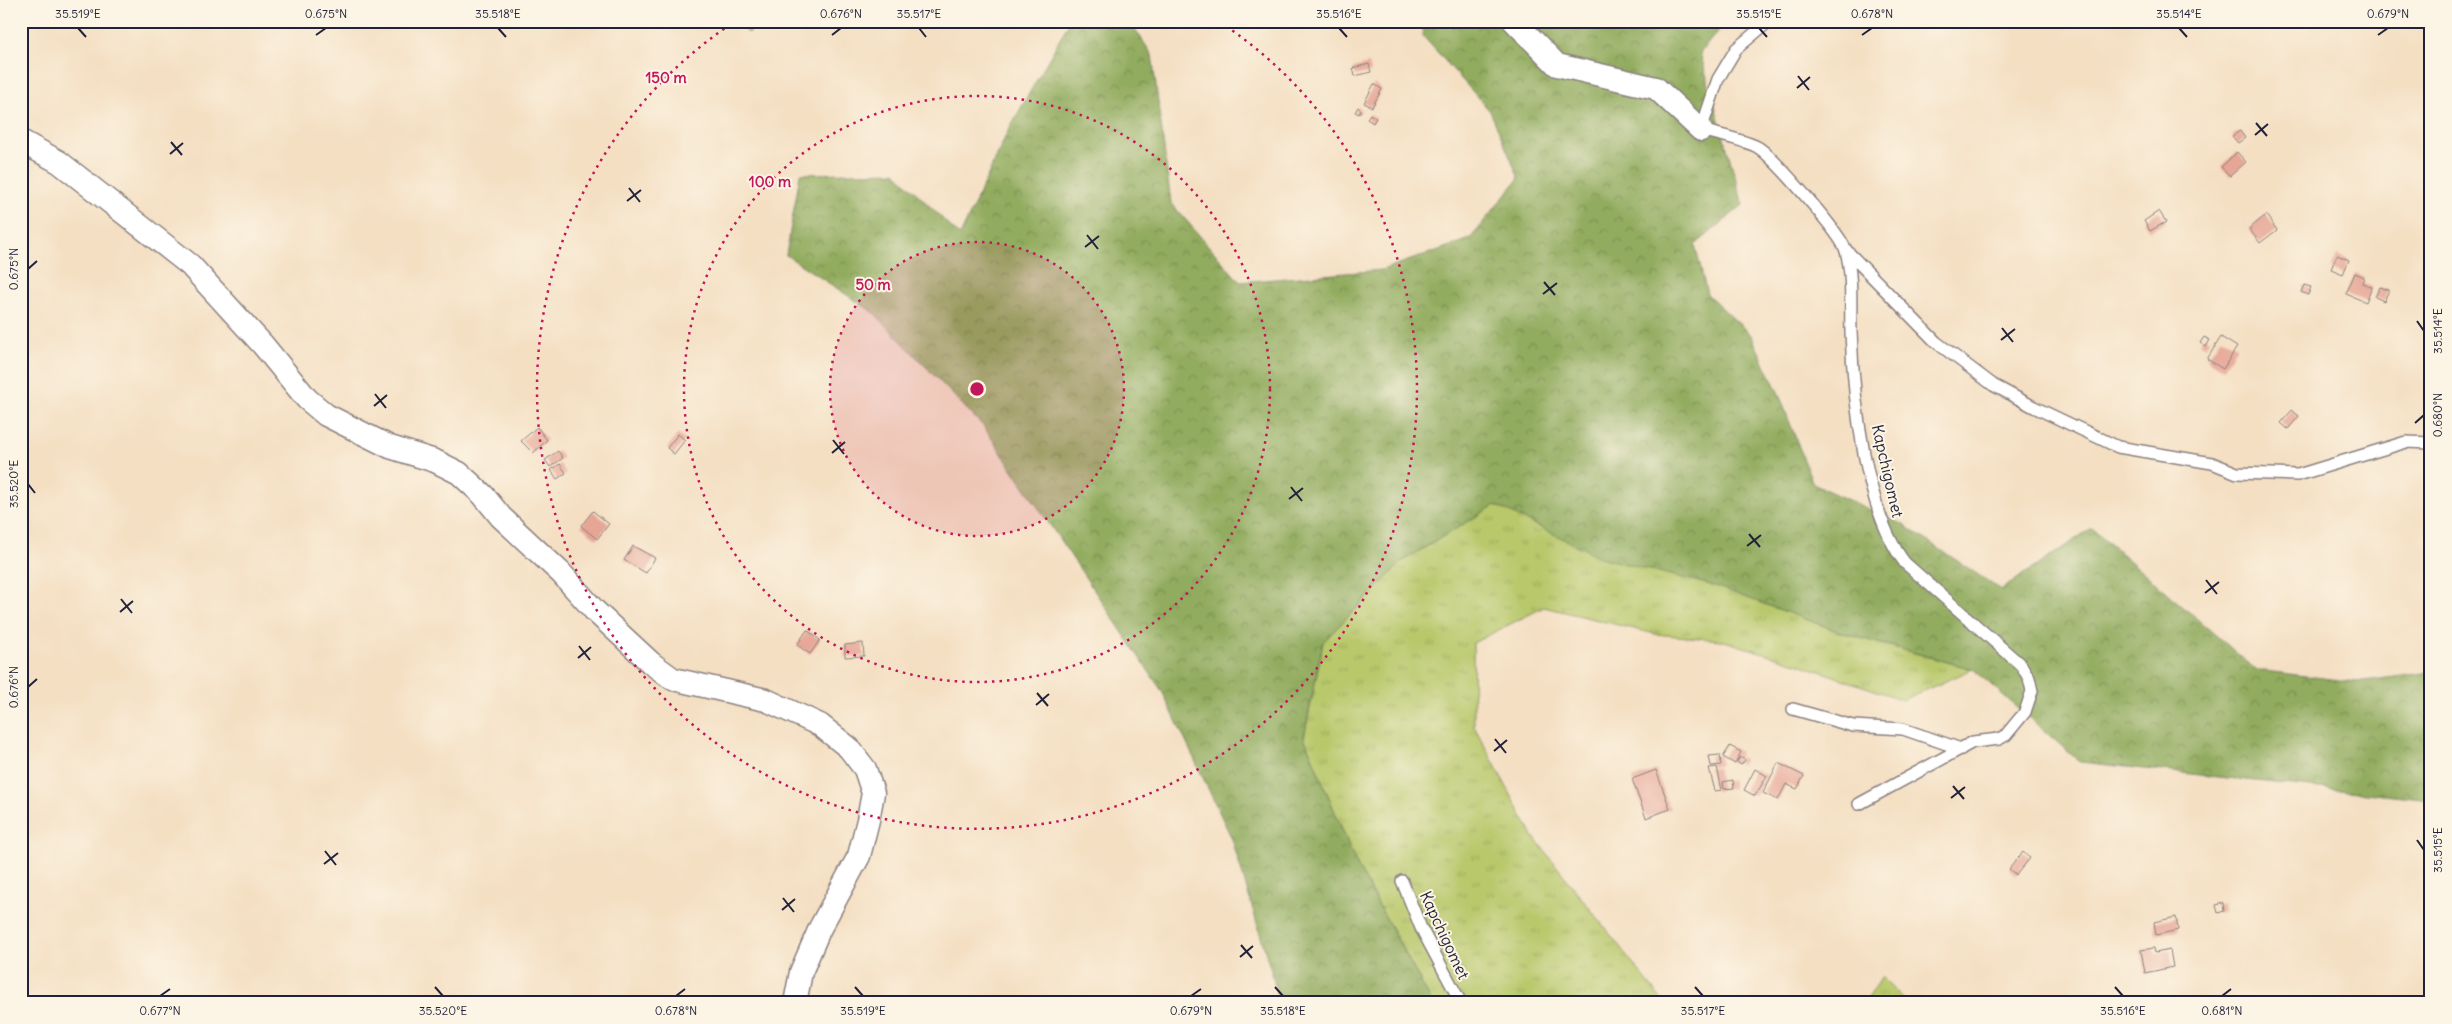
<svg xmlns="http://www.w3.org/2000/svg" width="2452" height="1024" font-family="Delius,sans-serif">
	<defs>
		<pattern id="grass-tufts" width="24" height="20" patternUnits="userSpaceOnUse" patternTransform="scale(1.25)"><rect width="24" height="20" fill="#b8c86a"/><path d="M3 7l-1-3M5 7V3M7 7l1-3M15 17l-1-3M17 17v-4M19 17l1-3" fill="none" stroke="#9eac5d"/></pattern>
		<pattern id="forest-crowns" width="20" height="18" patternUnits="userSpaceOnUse" patternTransform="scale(1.25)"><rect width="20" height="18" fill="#92ac5e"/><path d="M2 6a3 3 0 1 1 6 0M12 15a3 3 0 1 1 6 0" fill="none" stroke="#778c4f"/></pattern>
	</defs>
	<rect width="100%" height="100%" fill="#fcf5e5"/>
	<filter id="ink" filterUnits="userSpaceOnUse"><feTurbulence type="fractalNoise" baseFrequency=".02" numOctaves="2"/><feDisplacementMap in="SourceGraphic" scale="10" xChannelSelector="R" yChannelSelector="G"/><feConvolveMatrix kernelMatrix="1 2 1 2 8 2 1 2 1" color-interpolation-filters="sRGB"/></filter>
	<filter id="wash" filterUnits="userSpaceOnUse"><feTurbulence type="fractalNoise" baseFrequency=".0096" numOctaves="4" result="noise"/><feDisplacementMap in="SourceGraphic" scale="20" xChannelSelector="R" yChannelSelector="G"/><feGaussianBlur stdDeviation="1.12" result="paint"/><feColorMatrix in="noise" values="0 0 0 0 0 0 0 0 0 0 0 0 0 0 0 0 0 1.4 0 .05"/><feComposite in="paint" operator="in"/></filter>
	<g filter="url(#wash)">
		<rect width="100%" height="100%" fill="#f4dfc3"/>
		<g fill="url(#grass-tufts)" stroke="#6d7552">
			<polygon points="1495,504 1846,634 1973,669 1903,700 1799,664 1721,640 1655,634 1544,607 1473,643 1474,726 1533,836 1664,1003 1432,1003 1356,863 1304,738 1323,642 1403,561"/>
			<polygon points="1882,977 1908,1003 1865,1003"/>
		</g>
		<g fill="url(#forest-crowns)" stroke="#5a674c">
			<polygon points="732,21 758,21 749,33"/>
			<polygon points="1070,21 1130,21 1152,55 1171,203 1240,282 1382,270 1470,239 1519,178 1490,111 1422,35 1424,21 1726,21 1700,53 1743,205 1695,245 1707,294 1751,335 1779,394 1813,484 1902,524 2001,590 2092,528 2256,670 2356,682 2431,672 2431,800 2080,762 1973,669 1846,634 1715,586 1602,558 1495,505 1403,561 1323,642 1304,737 1356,863 1432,1003 1278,1003 1274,981 1232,839 1162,691 984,427 873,312 786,255 800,174 895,172 960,236 1009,129"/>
		</g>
		<g id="blocks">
			<g fill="#e6a595">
				<polygon points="1369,64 1371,72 1355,76 1353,68"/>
				<polygon points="1374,84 1382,89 1372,107 1364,103"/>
				<polygon points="1358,107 1361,110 1359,114 1355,112"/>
				<polygon points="1370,114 1376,118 1373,123 1367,119"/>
				<polygon points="2240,131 2245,138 2238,143 2232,136"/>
				<polygon points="2237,152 2246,162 2230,176 2221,167"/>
				<polygon points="2159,211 2166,222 2150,231 2144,221"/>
				<polygon points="2266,215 2277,230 2260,243 2249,229"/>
				<polygon points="2337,255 2349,260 2343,274 2331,269"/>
				<polygon points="2355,273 2364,277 2362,283 2372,287 2366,302 2346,294"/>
				<polygon points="2304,285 2311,287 2308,295 2301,292"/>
				<polygon points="2380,287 2389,290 2384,301 2375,297"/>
				<polygon points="2204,337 2210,340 2206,347 2200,343"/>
				<polygon points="2221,337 2237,347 2223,369 2207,359"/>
				<polygon points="2292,410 2299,416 2288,429 2281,423"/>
				<polygon points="537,427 547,440 533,453 521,441"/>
				<polygon points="678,434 685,440 674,454 667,448"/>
				<polygon points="558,451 563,458 550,467 545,460"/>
				<polygon points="560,464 566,473 557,479 551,470"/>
				<polygon points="593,511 609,524 597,539 581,526"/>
				<polygon points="633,546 655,558 646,573 624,560"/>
				<polygon points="807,630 820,640 810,654 797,645"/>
				<polygon points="863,643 864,656 845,657 845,645"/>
				<polygon points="1730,746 1741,752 1735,764 1723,757"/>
				<polygon points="1720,755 1721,765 1711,766 1709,756"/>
				<polygon points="1740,757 1745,760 1741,765 1737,762"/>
				<polygon points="1778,763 1804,776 1797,789 1786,784 1778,800 1763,793"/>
				<polygon points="1717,767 1722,790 1715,791 1709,768"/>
				<polygon points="1755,769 1767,776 1755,796 1744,790"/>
				<polygon points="1656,770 1670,809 1646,818 1632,779"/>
				<polygon points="1733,780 1734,788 1724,789 1723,782"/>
				<polygon points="2023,852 2030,858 2016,875 2009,869"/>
				<polygon points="2223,903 2224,911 2218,913 2216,905"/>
				<polygon points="2176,917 2178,930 2156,935 2154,922"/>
				<polygon points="2154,948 2155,953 2170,950 2173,967 2145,973 2141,950"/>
			</g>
		</g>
	</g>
	<g filter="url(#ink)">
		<use href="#blocks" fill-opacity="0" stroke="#8b807f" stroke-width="1"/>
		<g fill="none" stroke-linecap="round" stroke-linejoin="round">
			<defs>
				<g id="lane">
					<path d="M1769 21 1736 49 1718 79 1701 130C1715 134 1749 141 1759 148 1775 159 1842 235 1846 251 1853 276 1850 306 1851 331 1853 396 1865 512 1905 563L2021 665 2029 678 2032 691 2025 712 2006 735 1999 739 1973 742 1859 804"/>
					<polyline points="1846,250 1936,342 1993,385 2034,407 2118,447 2212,463 2237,473 2298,475 2406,442 2431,443"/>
					<polyline points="1793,709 1853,726 1903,729 1961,749"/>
					<polyline points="1402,881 1421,928 1461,1003"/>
				</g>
				<g id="street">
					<polyline points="1514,21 1557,65 1656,88 1701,130"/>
					<polyline points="21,141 59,162 190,265 263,345 307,399 326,415 390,447 435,461 459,473 483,495 501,517 561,573 595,611 651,663 673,679 766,700 820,725 849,748 865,769 873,793 868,820 859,856 820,928 801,972 795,1003"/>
				</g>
			</defs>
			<use href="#lane" stroke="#8b807f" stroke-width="14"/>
			<use href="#street" stroke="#8b807f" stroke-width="25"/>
			<use href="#lane" stroke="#fff" stroke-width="11"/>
			<use href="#street" stroke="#fff" stroke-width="22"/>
		</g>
	</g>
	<path fill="none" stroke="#22223b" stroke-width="2" d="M78 28 86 37M498 28 506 37M919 28 926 37M1339 28 1347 37M1759 28 1767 37M2179 28 2187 37M316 35 326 28M832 35 841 28M1862 35 1872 28M2378 35 2388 28M1798 76 1809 90M1797 88 1810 77M2256 123 2267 136M2255 135 2268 124M171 142 182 155M170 154 183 143M629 188 640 202M627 201 641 190M1087 235 1098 249M1085 247 1099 236M28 269 37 261M1544 282 1555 295M1543 294 1557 283M2417 321 2424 331M2002 328 2013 342M2001 340 2015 329M375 394 386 408M374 406 387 395M2415 423 2424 415M833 440 844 454M832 453 845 442M28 484 35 493M1291 487 1302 501M1289 499 1303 488M1749 534 1760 547M1747 546 1761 535M2206 580 2217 594M2205 593 2219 582M121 599 132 613M120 612 133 601M579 646 590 660M578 658 591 647M28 687 37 679M1037 693 1048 706M1036 705 1049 694M1495 739 1506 753M1494 751 1507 740M1953 786 1964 799M1951 798 1965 787M2417 840 2424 850M325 851 336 865M324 864 338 853M783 898 794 912M782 910 795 899M1241 945 1252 958M1240 957 1253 946M435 987 443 996M855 987 863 996M1275 987 1283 996M1695 987 1703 996M2115 987 2123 996M160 996 170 989M676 996 685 989M1191 996 1201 989M2222 996 2231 989"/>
	<circle cx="977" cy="389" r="147" fill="#c2185b" fill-opacity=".12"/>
	<g fill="none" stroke="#c2185b" stroke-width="2.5" stroke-dasharray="2.5 5">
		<circle cx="977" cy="389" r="147"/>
		<circle cx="977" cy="389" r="293"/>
		<path d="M1220 22A440 440 0 1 1 734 22"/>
	</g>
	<g text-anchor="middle" stroke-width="4" stroke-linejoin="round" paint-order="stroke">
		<g font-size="16" fill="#22223b" stroke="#fcf5e5">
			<text transform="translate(1888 471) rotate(77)" y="6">Kapchigomet</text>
			<text transform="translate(1445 935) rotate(65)" y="6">Kapchigomet</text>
		</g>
	</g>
	<circle cx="977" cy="389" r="8" fill="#c2185b" stroke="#fcf5e5" stroke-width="2.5"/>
	<g font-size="15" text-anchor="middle" font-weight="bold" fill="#c2185b" stroke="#fcf5e5" stroke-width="4" stroke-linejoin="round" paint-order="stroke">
		<text x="666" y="83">150 m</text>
		<text x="770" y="187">100 m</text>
		<text x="873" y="290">50 m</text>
	</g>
	<rect width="2452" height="1024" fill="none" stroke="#fcf5e5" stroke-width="55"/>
	<rect x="28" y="28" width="2396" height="968" fill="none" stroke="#22223b" stroke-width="2"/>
	<g font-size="12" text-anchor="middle" fill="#22223b">
		<text x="78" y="18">35.519°E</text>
		<text x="326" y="18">0.675°N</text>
		<text x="498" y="18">35.518°E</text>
		<text x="841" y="18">0.676°N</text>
		<text x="919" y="18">35.517°E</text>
		<text x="1339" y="18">35.516°E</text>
		<text x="1759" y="18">35.515°E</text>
		<text x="1872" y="18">0.678°N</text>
		<text x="2179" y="18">35.514°E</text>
		<text x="2388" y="18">0.679°N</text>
		<text transform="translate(14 269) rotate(-90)" y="4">0.675°N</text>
		<text transform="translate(2438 331) rotate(-90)" y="4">35.514°E</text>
		<text transform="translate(2438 415) rotate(-90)" y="4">0.680°N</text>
		<text transform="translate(14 484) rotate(-90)" y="4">35.520°E</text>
		<text transform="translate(14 687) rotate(-90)" y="4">0.676°N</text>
		<text transform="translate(2438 850) rotate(-90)" y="4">35.515°E</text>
		<text x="160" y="1015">0.677°N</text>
		<text x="443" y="1015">35.520°E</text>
		<text x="676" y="1015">0.678°N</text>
		<text x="863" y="1015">35.519°E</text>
		<text x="1191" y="1015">0.679°N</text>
		<text x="1283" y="1015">35.518°E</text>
		<text x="1703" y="1015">35.517°E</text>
		<text x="2123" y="1015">35.516°E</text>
		<text x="2222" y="1015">0.681°N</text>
	</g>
</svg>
